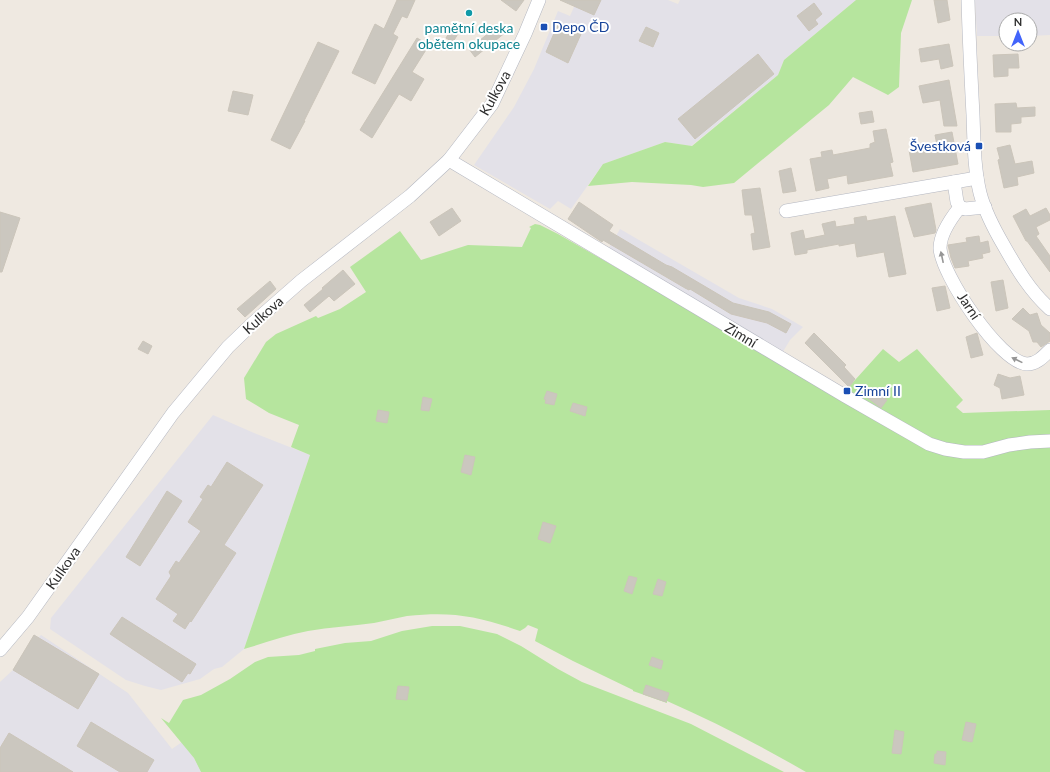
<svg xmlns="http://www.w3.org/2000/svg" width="1050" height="772" font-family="Lato,sans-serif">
	<rect width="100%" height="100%" fill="#efe9e1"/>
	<g fill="#e3e1e8">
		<polygon points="577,0 668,0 678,4 680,0 856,0 784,60 778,75 691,146 665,142 603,164 571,209 558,201 550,209 474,165 514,107 534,69 558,11 570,16"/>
		<polygon points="975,0 1050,0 1050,35 1030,36 1030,20 1006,20 1006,36 977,36"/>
		<polygon points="620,229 739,298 772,309 803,327 790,340 781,355 607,251"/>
		<polygon points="213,415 254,433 310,455 244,649 222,667 214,669 200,679 161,690 145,686 126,680 50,629 51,618"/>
		<polygon points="34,635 39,637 41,635 128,693 172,749 182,742 194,758 201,772 0,772 0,682 13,670"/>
	</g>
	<g fill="#b6e59e">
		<polygon points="856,0 912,0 901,33 899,87 888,95 853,77 829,105 734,183 703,187 691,185 632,182 588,186 603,164 665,142 692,146 778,75 784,60"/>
		<path d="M535 224 540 225 558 234 720 327 940 452 1050 444V772H806C761 746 715 722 667 701V703L633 691V690L573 661 535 641 538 629 528 625 525 628 520 631C477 616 452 611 407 616 396 618 385 621 374 623 352 626 330 627 308 631 286 635 265 643 244 649L310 455 291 447 299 425 269 413 246 399 244 378 266 342 276 334 316 316 318 318 340 309 366 292 350 267 400 231 421 260 468 245 522 247 531 228 529 227Z"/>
		<polygon points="883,349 899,362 917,349 963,400 956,407 963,413 1050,410 1050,438 981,448 935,442 846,390"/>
		<polygon points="432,626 460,626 497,634 521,646 558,669 582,682 691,724 784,772 201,772 194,758 161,718 169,723 183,700 201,695 230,679 255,662 268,657 299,655 315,651 315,649 345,643 371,641 402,631"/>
	</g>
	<g fill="#cbc7bf" stroke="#cbc5ba">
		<polygon points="397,0 415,0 407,18 402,16 393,34 398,37 375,84 352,73 375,24 384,29"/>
		<polygon points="501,0 524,0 516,11"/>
		<polygon points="560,0 601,0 594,15"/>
		<polygon points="934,0 947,0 950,20 938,23"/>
		<polygon points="814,3 822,14 815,20 818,24 809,31 797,16"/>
		<polygon points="455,23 462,27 453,42 446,38"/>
		<polygon points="500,24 506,32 475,57 469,49"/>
		<polygon points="558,24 581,34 568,63 546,52"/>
		<polygon points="646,27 659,33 653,47 639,41"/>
		<polygon points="417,38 429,45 412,72 424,79 411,101 399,94 372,138 360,130"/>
		<polygon points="318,42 339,51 304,121 305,121 290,149 271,140"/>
		<polygon points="949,44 953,66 941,69 939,59 921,62 919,49"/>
		<polygon points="758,54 774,74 695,139 678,119"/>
		<polygon points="1018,54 1019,68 1008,68 1008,76 994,77 993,55"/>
		<polygon points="949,80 957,126 944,126 940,100 923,103 919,86"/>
		<polygon points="233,91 253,95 248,115 228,111"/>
		<polygon points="1016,103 1017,108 1035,107 1035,116 1021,117 1021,123 1011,124 1011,132 996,132 995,104"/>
		<polygon points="872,111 874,122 861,124 859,113"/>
		<polygon points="886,129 893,162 890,163 893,176 848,184 847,175 827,179 829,188 816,191 810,159 822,157 821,152 832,150 833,155 870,148 870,144 875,142 873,131"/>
		<polygon points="952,132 958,164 913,172 909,150 937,145 935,135"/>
		<polygon points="1010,145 1015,164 1032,161 1034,173 1017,177 1018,185 1004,188 998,160 1000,159 997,148"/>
		<polygon points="791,168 796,191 783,193 779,171"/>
		<polygon points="760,188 770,247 753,250 751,234 755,233 752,215 745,215 742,190"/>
		<polygon points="579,202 613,225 609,231 666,265 672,267 733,303 769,312 791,324 786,333 767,323 731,314 690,289 689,290 685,288 603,240 602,242 568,219"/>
		<polygon points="931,203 936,230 935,233 914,237 905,208"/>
		<polygon points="452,208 461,221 439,236 430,222"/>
		<polygon points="1046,208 1050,215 1050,220 1036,227 1039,234 1036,236 1050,256 1050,272 1027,241 1026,241 1013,216 1026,209 1030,216"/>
		<polygon points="0,212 20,218 2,272 0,272"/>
		<polygon points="866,216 867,221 895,216 906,274 889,277 884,252 857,257 855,243 839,246 839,244 807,250 807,253 795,255 791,233 803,230 805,239 825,235 822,224 835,221 836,227 855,224 854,218"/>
		<polygon points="979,236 980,243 988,241 990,252 982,254 983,258 968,261 969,266 955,268 951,258 948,245 967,242 966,238"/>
		<polygon points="343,270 355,284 334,301 329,296 310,312 304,305 323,289 322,288"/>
		<polygon points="1003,280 1008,308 996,311 991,282"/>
		<polygon points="270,281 276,289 245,317 237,309"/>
		<polygon points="945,286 950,308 937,311 932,288"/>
		<polygon points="1023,308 1030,315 1037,313 1041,325 1050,333 1050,341 1041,347 1037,342 1033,342 1029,331 1012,319"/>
		<polygon points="814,333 846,365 844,367 855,379 849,387 805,343"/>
		<polygon points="977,333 983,355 971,358 966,337"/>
		<polygon points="143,341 152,346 148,354 138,349"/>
		<polygon points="998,374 1010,378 1020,376 1024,395 1002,399 1000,388 994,385"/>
		<polygon points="872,389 887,400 881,408 865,396"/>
		<polygon points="547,391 557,394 554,405 545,403 546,400 544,399"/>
		<polygon points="423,397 432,399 429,411 421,410"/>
		<polygon points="573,403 587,407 585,416 570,411"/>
		<polygon points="378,410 389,412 387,423 376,421"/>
		<polygon points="465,455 475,457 471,475 461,472"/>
		<polygon points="227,462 263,485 224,545 236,553 191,622 190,621 185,629 173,621 178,614 156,599 171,576 169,572 176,561 179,563 201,531 188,522 203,499 200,497 208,485 211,487"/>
		<polygon points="167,491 182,501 140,566 126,557"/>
		<polygon points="543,522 556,526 550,543 538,539"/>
		<polygon points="629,576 637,578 632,594 624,591"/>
		<polygon points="658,579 666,582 662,596 653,594"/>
		<polygon points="122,617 196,664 190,674 188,673 182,682 110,634"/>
		<polygon points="34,635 99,674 78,709 13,670"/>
		<polygon points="652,657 663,661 661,669 649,665"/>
		<polygon points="646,685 669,693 666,702 643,694"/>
		<polygon points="398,686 409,687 407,700 396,699"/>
		<polygon points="91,722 154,760 147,772 120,772 77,746"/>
		<polygon points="966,722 976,724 972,742 962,740"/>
		<polygon points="895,730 904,732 901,754 892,753"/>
		<polygon points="9,733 37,750 73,772 0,772 0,748"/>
		<polygon points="937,751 946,752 945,765 934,763 935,754 937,754"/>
	</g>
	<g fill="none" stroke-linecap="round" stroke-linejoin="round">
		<defs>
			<g id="minor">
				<path d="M968 0C969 38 971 77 973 115 974 141 974 168 980 193 985 212 994 229 1004 246 1017 269 1030 291 1050 309"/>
				<polyline points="449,160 845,396 929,444 945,449 964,452 983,452 1009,445 1030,442 1050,441"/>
				<polyline points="954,182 957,202 960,207 965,209 985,207"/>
				<path d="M960 207C952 217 940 234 940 248 941 274 1000 363 1027 364 1037 364 1044 356 1050 350"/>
				<polyline points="786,211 977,178"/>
				<polyline points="0,650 28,617 173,413 228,347 252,324 301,281 410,196 449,160 492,104 525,34 539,0"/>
			</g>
		</defs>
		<use href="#minor" stroke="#b4b7c1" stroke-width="14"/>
		<use href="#minor" stroke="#fff" stroke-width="13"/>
	</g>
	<defs><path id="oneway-solid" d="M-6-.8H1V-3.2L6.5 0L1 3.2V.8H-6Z"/></defs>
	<g fill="#969696">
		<use href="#oneway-solid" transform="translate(942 257) rotate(-102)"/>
		<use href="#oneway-solid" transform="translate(1017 360) rotate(-154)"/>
	</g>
	<circle fill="#0f9aa8" stroke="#fff" stroke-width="1.5" cx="469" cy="13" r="4"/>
	<g fill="#1a4fb4" stroke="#fff" stroke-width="1.5">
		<rect x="540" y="23" width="8" height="8" rx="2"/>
		<rect x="975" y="142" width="8" height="8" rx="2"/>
		<rect x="843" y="387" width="8" height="8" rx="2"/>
	</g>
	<g text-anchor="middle" stroke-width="4" stroke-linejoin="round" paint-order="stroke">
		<g font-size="14" fill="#164399" stroke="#fff" text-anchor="start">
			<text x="552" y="32">Depo ČD</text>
			<text x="971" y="151" text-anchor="end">Švestková</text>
			<text x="855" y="396">Zimní II</text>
		</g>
		<g font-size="14" fill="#0d838f" stroke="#fff">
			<text x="469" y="33">pamětní deska<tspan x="469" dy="16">obětem okupace</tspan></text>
		</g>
		<g font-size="14" fill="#2e2e2e" stroke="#fff">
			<text transform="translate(495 93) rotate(-61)" y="5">Kulkova</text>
			<text transform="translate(969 306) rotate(56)" y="5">Jarní</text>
			<text transform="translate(263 315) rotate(-42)" y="5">Kulkova</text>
			<text transform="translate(741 335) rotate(31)" y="5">Zimní</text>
			<text transform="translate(63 568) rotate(-55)" y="5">Kulkova</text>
		</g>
	</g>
	<g transform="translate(1018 32)"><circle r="19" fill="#ffffff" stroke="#ababab"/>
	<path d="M0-3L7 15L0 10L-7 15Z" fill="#4264fb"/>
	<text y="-6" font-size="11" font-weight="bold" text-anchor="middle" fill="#2e2e2e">N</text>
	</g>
</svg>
